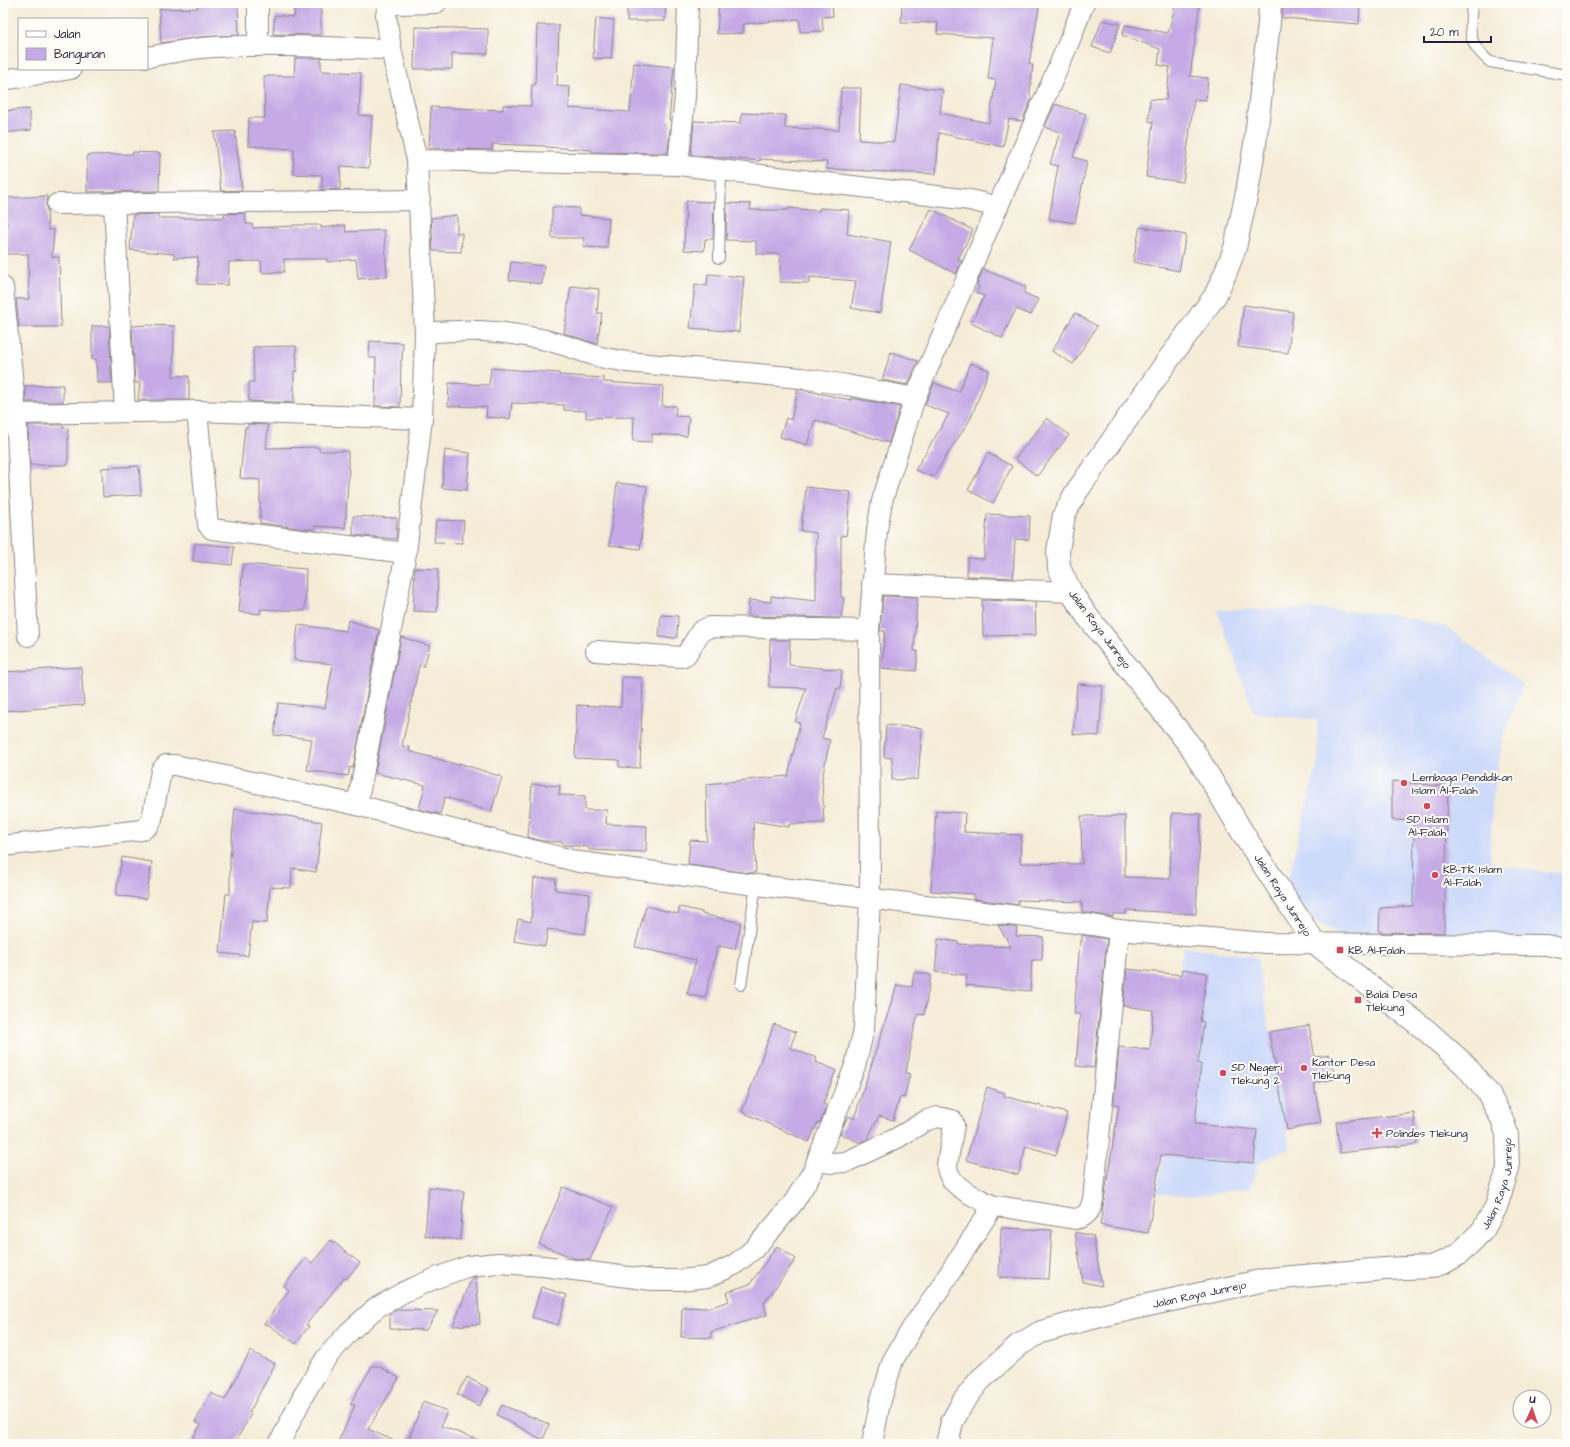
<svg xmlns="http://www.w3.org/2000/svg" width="1570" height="1447" font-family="'Architects Daughter',sans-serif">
	<rect width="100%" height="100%" fill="#fdfcf7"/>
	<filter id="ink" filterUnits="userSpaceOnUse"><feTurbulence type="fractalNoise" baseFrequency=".025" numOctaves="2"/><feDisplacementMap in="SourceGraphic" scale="8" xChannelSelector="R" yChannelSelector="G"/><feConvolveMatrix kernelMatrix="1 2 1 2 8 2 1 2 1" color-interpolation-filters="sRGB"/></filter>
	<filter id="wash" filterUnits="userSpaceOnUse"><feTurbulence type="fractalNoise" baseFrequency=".012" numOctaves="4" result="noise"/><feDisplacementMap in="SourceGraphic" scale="16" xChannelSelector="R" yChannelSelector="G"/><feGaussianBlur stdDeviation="0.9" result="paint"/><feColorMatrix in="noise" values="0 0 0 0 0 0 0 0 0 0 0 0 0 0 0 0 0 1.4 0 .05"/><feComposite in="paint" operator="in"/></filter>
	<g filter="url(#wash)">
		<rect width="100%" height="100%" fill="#f5ecd7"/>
		<g fill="#cedafa">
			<polygon points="1319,609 1391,614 1446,627 1523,684 1503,737 1492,806 1490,865 1567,874 1567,899 1561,942 1344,936 1315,922 1286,887 1318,761 1317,720 1254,713 1217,610"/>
			<polygon points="1183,947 1257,957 1290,1148 1258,1164 1250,1188 1190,1197 1157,1193 1168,1118 1166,1071"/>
		</g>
		<g id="blocks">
			<g fill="#c5aae5">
				<polygon points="213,3 238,3 239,35 200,37 161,43 159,9 198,8 197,5"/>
				<polygon points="294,3 321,3 321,35 273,34 275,15 294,17"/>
				<polygon points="627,3 666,3 665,21 627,21"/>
				<polygon points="719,3 832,3 833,16 822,17 823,31 800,32 799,19 743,24 743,33 717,34"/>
				<polygon points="902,3 1014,3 1039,8 1029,64 1033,65 1030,92 1030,97 1032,98 1022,121 1009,119 1003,147 939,133 936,174 826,169 827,162 760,159 760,161 691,155 694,121 741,123 742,113 786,115 785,128 839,130 841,88 861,88 859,140 894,142 901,85 943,90 940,113 989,123 996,80 988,79 993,38 937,34 938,23 901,22"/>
				<polygon points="1176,3 1200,3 1190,76 1208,78 1206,100 1194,99 1183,182 1146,177 1153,122 1149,121 1150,99 1166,100 1170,67 1158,65 1160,49 1122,35 1125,25 1168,33"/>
				<polygon points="1282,3 1360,3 1359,24 1282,18"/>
				<polygon points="596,18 614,20 611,59 593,58"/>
				<polygon points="1102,20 1120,24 1110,53 1092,47"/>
				<polygon points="537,25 559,25 557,86 570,87 569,108 630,112 634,63 674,67 669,120 671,120 668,153 592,152 592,150 546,147 546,146 492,144 492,150 429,148 431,107 503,110 503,105 531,106 532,85 535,85"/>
				<polygon points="415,27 488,29 488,54 452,53 452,69 414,69"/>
				<polygon points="295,58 321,58 321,71 361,73 359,115 372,116 369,168 341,166 340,189 322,190 322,175 293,174 294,149 248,146 249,118 265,118 264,76 294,76"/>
				<polygon points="1055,104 1086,114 1073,157 1087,161 1075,223 1049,219 1058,166 1050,164 1060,132 1045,127"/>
				<polygon points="29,109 31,130 3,133 3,111"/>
				<polygon points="235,131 242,190 221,191 214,132"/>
				<polygon points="133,152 160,153 159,191 87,192 87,155 133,154"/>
				<polygon points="47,196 46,205 47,210 48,230 54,230 52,257 59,257 61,327 19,327 16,299 29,299 28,254 6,254 7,222 4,222 3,198"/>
				<polygon points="686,201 714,202 713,239 705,239 704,251 684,250"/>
				<polygon points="727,203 751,204 750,210 788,210 788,208 819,211 820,208 849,210 847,234 891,242 880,313 851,308 856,281 809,277 809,283 780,282 780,254 756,254 756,241 726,240"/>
				<polygon points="552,207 579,208 579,215 609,218 607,248 583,247 584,238 552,238"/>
				<polygon points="931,209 973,230 958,259 962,261 956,274 909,250"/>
				<polygon points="245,213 246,224 252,224 253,228 293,226 293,225 321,225 321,228 345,225 346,232 384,230 387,277 358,279 356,259 327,262 327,259 284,259 284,272 262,273 261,261 229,262 228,285 197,284 198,257 174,258 174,254 130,250 133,215 158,214 158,218 225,218 224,214"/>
				<polygon points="457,215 457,233 462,233 461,252 433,251 431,218"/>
				<polygon points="1140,227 1186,235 1179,271 1133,262"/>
				<polygon points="511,262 544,266 542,284 509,280"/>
				<polygon points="983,269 1026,287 1024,293 1038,299 1031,315 1016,309 1002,338 971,323 984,296 976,293 979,286 977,284"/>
				<polygon points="708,274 744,277 739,332 690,328 695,284 707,286"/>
				<polygon points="571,286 599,289 597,313 602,313 597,344 564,333"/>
				<polygon points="1244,305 1293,312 1288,353 1238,347"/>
				<polygon points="1075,313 1097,326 1073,364 1052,351"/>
				<polygon points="146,325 174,326 173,376 189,376 189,400 138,400 140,383 135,383 132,326"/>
				<polygon points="92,326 109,326 112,383 97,383 96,359 92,360"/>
				<polygon points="370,341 403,343 402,360 401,360 400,407 375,406 376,358 369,358"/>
				<polygon points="296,346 297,371 294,371 294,403 249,401 249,382 254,382 253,347"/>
				<polygon points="891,352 918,361 908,385 882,380"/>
				<polygon points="970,363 989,370 971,418 933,477 915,470 949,414 925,405 926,402 934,383 959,392"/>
				<polygon points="491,368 559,373 559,375 604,378 604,382 663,386 662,406 676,406 675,416 689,417 687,436 652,434 652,442 633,441 634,417 586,418 586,411 564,410 564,405 512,403 510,419 486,417 487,407 448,406 449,383 489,385"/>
				<polygon points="63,385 63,402 26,402 25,386"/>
				<polygon points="798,389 851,400 851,398 900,407 889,443 815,420 807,445 780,437 786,418 791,420"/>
				<polygon points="1047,418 1069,435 1037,476 1015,459"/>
				<polygon points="248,424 268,425 266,448 319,447 319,451 348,451 348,469 349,469 345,528 315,526 315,529 306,529 260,523 260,480 240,478 245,427 248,427"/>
				<polygon points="28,425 63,425 63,428 68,428 68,465 30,465"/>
				<polygon points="445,450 470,453 467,490 442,488"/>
				<polygon points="988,453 1012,466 993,503 968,490"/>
				<polygon points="139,466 141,495 103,497 102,468"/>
				<polygon points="617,483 647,486 640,549 609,545"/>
				<polygon points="806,487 851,492 846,536 841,535 841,597 844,598 841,618 748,616 749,600 771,602 771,596 816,601 816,533 801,531"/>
				<polygon points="987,514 1030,516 1029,540 1015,539 1013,578 967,576 967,558 984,559"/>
				<polygon points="353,516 397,518 396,539 353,535"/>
				<polygon points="436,520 464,521 462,543 434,542"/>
				<polygon points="195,543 234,547 232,565 193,561"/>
				<polygon points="243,564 306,569 305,611 261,609 260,614 239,612"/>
				<polygon points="415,568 438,569 437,612 413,611"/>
				<polygon points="883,596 917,597 914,651 918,651 916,671 881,668 885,631 880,631"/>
				<polygon points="982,600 1035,602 1036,635 983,636"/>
				<polygon points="661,615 678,616 677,638 659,637"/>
				<polygon points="348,620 379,630 353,768 350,767 348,776 307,770 312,739 274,735 278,703 325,708 333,664 294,660 298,625 346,631"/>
				<polygon points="401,637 430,646 424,666 419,665 402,746 410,747 409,751 459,765 459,763 502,777 491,812 445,797 440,814 419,809 425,785 375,773"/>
				<polygon points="770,640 790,640 789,665 842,670 840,689 837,688 822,738 830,740 822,779 824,823 789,824 789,827 753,821 756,872 749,873 688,865 690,840 707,841 706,784 788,776 800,723 795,722 806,688 769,687"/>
				<polygon points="81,667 84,705 3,711 3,672"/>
				<polygon points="622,677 643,678 640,768 619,767 619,760 575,758 577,705 621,707"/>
				<polygon points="1077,684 1103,686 1099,736 1073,734"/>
				<polygon points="886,725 922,728 918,779 892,780 892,758 884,757"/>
				<polygon points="1392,781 1448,787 1444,933 1379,932 1380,908 1413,906 1414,821 1392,820"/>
				<polygon points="532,784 560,786 559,795 585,796 585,810 607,810 606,824 647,826 646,852 589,850 589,847 563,845 563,842 542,841 528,837"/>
				<polygon points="235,809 276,814 322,822 316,872 292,868 291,888 270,887 267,923 252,922 248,956 220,953 226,894 230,894 230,858"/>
				<polygon points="936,811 965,813 964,832 1021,835 1020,863 1082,864 1081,816 1125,816 1125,877 1170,879 1172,813 1201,814 1196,914 1126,910 1126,914 1113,914 1113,917 1082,912 1082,902 1018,900 1018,905 974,899 974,894 931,891"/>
				<polygon points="122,857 152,862 146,899 116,895"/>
				<polygon points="534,878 556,879 555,890 590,894 585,934 548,929 545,946 514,941 518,919 531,922"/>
				<polygon points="646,906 678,914 680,907 702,912 702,914 741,923 735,949 718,946 705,998 687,994 696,960 635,947"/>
				<polygon points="998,925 1017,928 1016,936 1043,937 1042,960 1032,960 1030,991 966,985 967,975 935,972 938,939 959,942 958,944 1011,947"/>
				<polygon points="1082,935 1107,939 1094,1068 1076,1066 1080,1014 1074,1014 1080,941 1082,942"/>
				<polygon points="1127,969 1182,975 1183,969 1207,973 1200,1021 1204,1022 1198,1064 1201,1064 1195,1124 1257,1130 1254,1163 1161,1155 1148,1233 1100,1225 1119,1105 1114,1104 1119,1047 1150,1050 1153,1010 1123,1006"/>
				<polygon points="914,972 931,975 924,1015 918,1014 910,1046 911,1046 906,1073 910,1074 904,1098 900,1097 893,1120 879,1116 867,1139 860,1143 840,1133 848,1116 854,1119 897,985 912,987"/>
				<polygon points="774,1024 796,1032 790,1048 817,1058 816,1062 836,1070 823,1104 827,1106 820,1123 818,1122 809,1142 742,1112"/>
				<polygon points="1309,1025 1315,1057 1330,1055 1335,1079 1314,1083 1321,1123 1287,1130 1269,1032"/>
				<polygon points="987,1087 1005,1093 1004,1096 1067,1113 1056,1155 1026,1146 1018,1175 966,1160"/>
				<polygon points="1414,1113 1417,1144 1340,1153 1336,1122"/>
				<polygon points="429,1187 464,1191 460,1240 425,1236"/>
				<polygon points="563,1187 613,1207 590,1260 576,1259 539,1244"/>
				<polygon points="1001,1228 1052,1230 1049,1279 999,1277"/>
				<polygon points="1075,1232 1093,1236 1102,1286 1083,1282"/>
				<polygon points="331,1240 360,1263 346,1279 344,1278 306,1325 309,1326 296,1344 269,1325 264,1324 289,1290 284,1286 306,1258 312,1263"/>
				<polygon points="777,1246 796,1259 764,1303 767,1315 711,1332 711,1338 681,1337 682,1307 709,1308 729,1301 726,1292 750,1284"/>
				<polygon points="472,1277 476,1277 480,1324 453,1326"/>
				<polygon points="541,1287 567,1295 558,1325 532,1317"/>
				<polygon points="396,1310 438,1311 426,1330 390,1329 390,1313"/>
				<polygon points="250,1351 275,1364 249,1413 251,1414 234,1444 189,1444 201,1425 195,1422 211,1393 225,1400"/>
				<polygon points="372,1366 379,1366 399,1378 368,1429 401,1444 337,1444 355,1405 350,1404"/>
				<polygon points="467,1377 489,1389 479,1406 457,1394"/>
				<polygon points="423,1402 447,1411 441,1426 484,1442 483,1444 407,1444"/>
				<polygon points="502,1405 549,1424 543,1440 497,1415"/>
			</g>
		</g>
	</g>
	<g filter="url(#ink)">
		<use href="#blocks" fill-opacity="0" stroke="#8c8789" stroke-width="1"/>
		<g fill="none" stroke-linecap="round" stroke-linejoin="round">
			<defs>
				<g id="lane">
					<path d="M1472 3C1470 31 1466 42 1490 62L1567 75"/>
					<polyline points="719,258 721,169"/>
					<polyline points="741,985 756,885"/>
				</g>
				<g id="street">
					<polyline points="258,3 258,46"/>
					<path d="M147 57C165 54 183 50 201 48 264 43 328 48 391 49"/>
					<polyline points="3,80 71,69"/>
					<polyline points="417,160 678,165 970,200 998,207"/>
					<polyline points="678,165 685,97 688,3"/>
					<polyline points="114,203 125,412"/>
					<polyline points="57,204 420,200"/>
					<polyline points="3,287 16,414 28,636"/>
					<path d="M425 333C468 329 499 330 541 339 561 343 580 351 600 357 609 359 618 360 627 362L801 378 847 385 915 398"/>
					<polyline points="197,411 208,525 212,529 406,553"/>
					<polyline points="16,414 197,411 422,419"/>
					<polyline points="872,584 1071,592"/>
					<polyline points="596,651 681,657 686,655 701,631 710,627 869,630"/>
					<polyline points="357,805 406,553 422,419 425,333 417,160 391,49 386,15 388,7 395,4 436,3"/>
					<polyline points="3,846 142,830 148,826 152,819 161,771 166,765 175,765 357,805 579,862 756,885 1093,925 1119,930 1266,943 1546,945 1567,949"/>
					<path d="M817 1161 832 1163 846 1162 897 1138 927 1120 938 1117 952 1120 954 1125 947 1165C947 1187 977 1197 993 1206"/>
					<polyline points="279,1444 305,1392 326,1358 349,1332 376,1308 404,1292 436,1278 469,1266 498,1263 543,1266 652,1280 680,1280 708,1277 734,1265 754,1249 775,1225 794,1202 813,1171 855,1066 864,1029 870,898 869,630 877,530 882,501 915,398 1069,42 1084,3"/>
					<path d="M872 1444 880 1403 893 1360 914 1325 940 1288 993 1206 1004 1207 1075 1219C1087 1217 1090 1211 1093 1200L1119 930"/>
				</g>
				<g id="secondary">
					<path id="s1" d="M947 1444 952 1422 963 1402 980 1380 1019 1345 1041 1332 1092 1318 1148 1305 1270 1279 1384 1269 1430 1267 1445 1262 1459 1254 1483 1230 1496 1207 1508 1169 1507 1134 1502 1119 1488 1093 1465 1065 1427 1031 1314 942 1247 840 1192 748 1087 616 1071 592 1059 568 1058 551 1064 515 1075 494 1168 360 1215 296 1225 274 1235 248 1247 192 1255 144 1269 23 1270 3"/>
				</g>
			</defs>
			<use href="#lane" stroke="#8c8789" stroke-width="12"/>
			<use href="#street" stroke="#8c8789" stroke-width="22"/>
			<use href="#secondary" stroke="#8c8789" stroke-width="24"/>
			<use href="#lane" stroke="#fff" stroke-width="10"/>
			<use href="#street" stroke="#fff" stroke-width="20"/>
			<use href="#secondary" stroke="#fff" stroke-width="22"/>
		</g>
	</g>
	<g fill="#d1495b" stroke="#fdfcf7" stroke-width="1.5">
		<circle cx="1404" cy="783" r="4"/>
		<circle cx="1427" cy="806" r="4"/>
		<circle cx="1435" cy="875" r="4"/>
		<rect x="1336" y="946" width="8" height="8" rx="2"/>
		<rect x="1354" y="996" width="8" height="8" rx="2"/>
		<circle cx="1304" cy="1068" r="4"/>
		<circle cx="1223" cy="1073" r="4"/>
		<path d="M1375 1127h4v4h4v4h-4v4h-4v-4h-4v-4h4z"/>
	</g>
	<g text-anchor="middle" stroke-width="4" stroke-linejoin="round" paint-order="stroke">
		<g font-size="11" fill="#22223b" stroke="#fdfcf7">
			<text transform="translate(1100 629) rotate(53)" y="4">Jalan Raya Junrejo</text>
			<text transform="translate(1283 895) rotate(57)" y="4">Jalan Raya Junrejo</text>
			<text dy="4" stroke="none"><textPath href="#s1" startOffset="662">Jalan Raya Junrejo</textPath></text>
			<text dy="4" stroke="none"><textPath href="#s1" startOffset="314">Jalan Raya Junrejo</textPath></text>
		</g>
		<g font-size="11" fill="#22223b" stroke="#fdfcf7" text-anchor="start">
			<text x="1412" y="781">Lembaga Pendidikan<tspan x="1412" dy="13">Islam Al-Falah</tspan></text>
			<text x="1427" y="823" text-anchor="middle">SD Islam<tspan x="1427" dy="13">Al-Falah</tspan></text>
			<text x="1443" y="873">KB-TK Islam<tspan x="1443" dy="13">Al-Falah</tspan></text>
			<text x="1348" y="954">KB Al-Falah</text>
			<text x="1366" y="998">Balai Desa<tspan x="1366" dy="13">Tlekung</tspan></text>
			<text x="1312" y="1066">Kantor Desa<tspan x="1312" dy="13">Tlekung</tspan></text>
			<text x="1231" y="1071">SD Negeri<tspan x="1231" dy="13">Tlekung 2</tspan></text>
			<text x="1386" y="1137">Polindes Tlekung</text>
		</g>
	</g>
	<rect width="1570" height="1447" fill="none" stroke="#fdfcf7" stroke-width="16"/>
	<rect x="18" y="18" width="130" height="52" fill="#fdfcf7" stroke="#a5a5ac"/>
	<rect x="26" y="31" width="20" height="6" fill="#ffffff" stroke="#a5a5ac"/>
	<text x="54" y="38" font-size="12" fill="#22223b">Jalan</text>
	<rect x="26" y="48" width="20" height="12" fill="#c5aae5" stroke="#a5a5ac"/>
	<text x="54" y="58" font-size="12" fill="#22223b">Bangunan</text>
	<g transform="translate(1532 1409) rotate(3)"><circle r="19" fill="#fdfcf7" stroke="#a5a5ac"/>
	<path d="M0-3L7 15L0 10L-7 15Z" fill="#d1495b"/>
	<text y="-6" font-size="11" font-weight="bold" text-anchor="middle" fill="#22223b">U</text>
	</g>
	<path d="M1424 36v6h67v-6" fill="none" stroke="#22223b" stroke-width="2"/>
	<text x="1430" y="36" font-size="12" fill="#22223b" stroke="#fdfcf7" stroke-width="3" paint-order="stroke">20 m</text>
</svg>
